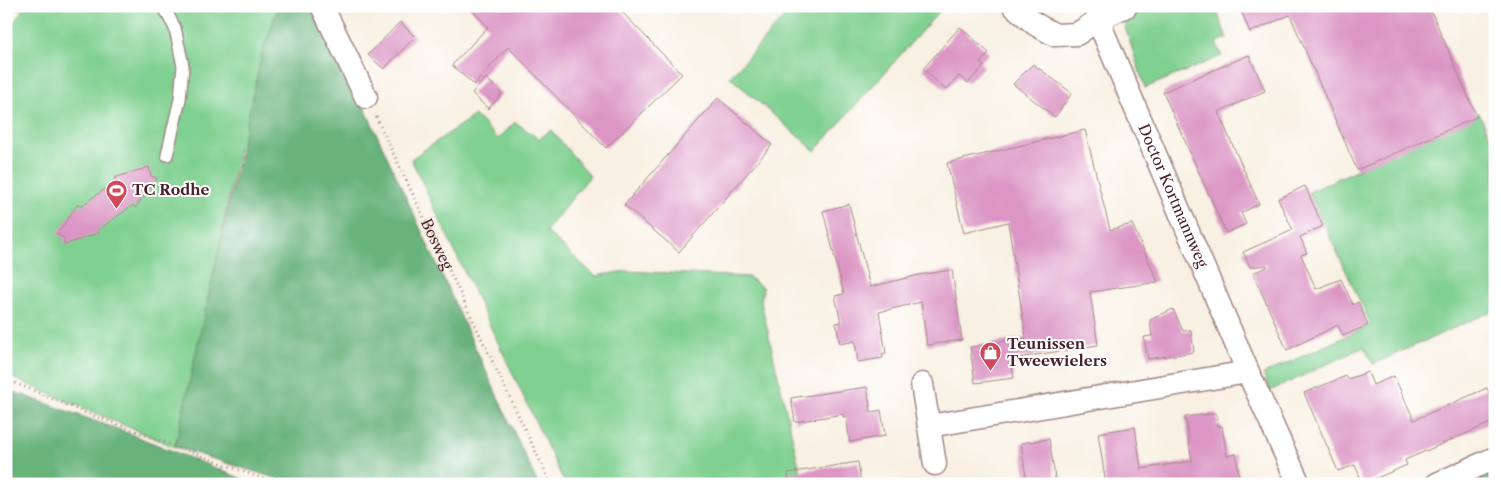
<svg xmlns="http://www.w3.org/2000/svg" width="1501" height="490" font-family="'Libre Caslon Text',serif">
	<rect width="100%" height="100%" fill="#fff"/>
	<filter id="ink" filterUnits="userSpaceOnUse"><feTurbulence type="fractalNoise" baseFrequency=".02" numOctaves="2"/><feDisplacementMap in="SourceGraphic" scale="10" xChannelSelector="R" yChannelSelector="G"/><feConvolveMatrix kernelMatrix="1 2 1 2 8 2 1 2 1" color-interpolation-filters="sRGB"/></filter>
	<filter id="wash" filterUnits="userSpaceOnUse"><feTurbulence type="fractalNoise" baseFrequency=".0096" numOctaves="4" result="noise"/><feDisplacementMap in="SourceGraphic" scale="20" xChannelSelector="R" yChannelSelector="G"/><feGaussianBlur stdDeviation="1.12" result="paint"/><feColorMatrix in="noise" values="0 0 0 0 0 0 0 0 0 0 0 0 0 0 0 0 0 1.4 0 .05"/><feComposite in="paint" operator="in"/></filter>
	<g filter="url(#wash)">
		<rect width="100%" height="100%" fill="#f8f0e2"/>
		<g fill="#80d091" stroke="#65785e">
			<polygon points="6,6 279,6 263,50 242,148 239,148 222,230 223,231 209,294 205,337 200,336 199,341 204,342 200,395 188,394 175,447 6,375 6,32 24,9 14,7 6,23"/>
			<polygon points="794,6 944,6 815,151 730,77"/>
			<polygon points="1152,6 1215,6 1227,38 1216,43 1222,56 1145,88 1124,24 1130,15"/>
			<polygon points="1479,113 1495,147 1495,310 1373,364 1364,347 1270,391 1263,374 1371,325 1309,192"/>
			<polygon points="475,115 498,139 515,122 539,139 551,130 590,176 546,231 595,276 626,271 748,277 763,288 761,302 803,484 565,484 411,159"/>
			<path d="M1495 469V484H1480C1483 476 1487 473 1495 469Z"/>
		</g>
		<g fill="#68b27b" stroke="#596853">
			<polygon points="279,6 315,6 322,15 538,484 294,484 175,447 263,50"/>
			<polygon points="6,389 123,431 255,484 6,484"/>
		</g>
		<g id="blocks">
			<g fill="#db96c5">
				<polygon points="468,6 616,6 682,74 606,148 508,47 474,85 452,65 488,27"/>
				<polygon points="1239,6 1429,6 1477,117 1357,170 1290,15 1250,32"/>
				<polygon points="400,22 415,37 384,69 368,55"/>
				<polygon points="960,27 989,53 980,63 984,66 968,83 959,76 946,90 923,69"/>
				<polygon points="1249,55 1265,91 1218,112 1259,204 1241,213 1246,224 1226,233 1163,92"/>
				<polygon points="1033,64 1072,93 1055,117 1013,84"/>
				<polygon points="486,78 502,94 488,109 472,93"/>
				<polygon points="718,98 772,145 679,252 624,205"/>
				<polygon points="1085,130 1110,230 1132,224 1158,282 1090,292 1098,345 1011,359 1014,378 975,383 970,347 1026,338 1008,222 964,233 947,163"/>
				<polygon points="149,167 151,176 157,178 135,208 133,205 97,231 99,233 64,245 64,238 57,234 78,204 80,207 116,181 114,178"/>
				<polygon points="1305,186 1323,226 1300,237 1307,253 1301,255 1316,289 1341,279 1353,305 1358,302 1368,325 1343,336 1338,325 1287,350 1253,273 1267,267 1267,265 1250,267 1243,252 1293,230 1278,199"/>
				<polygon points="849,204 870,287 919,275 952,270 962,340 927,345 921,302 879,312 886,353 882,354 883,358 858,362 855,341 840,344 836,323 841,322 835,296 844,294 823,211"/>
				<polygon points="1173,309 1183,331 1191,330 1194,352 1148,359 1144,337 1152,336 1150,320"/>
				<polygon points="1368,372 1373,385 1394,376 1414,420 1487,388 1495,407 1495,421 1405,460 1407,465 1363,484 1355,465 1338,471 1304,393 1346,376 1348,379"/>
				<polygon points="867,387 871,412 881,410 885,436 850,442 846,416 843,417 843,414 795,422 791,398"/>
				<polygon points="1216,413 1218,426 1222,426 1227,456 1236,454 1240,484 1106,484 1098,433 1135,427 1141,469 1192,461 1185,417"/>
				<polygon points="1049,439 1056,484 1027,484 1021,443"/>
				<polygon points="858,462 861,484 789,484 788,473"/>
			</g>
		</g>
	</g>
	<g filter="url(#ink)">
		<use href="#blocks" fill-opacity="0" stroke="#a18886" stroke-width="1"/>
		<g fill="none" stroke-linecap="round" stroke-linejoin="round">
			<defs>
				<polyline id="service" points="163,6 175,28 183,66 180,99 167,155"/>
				<g id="minor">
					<polyline points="322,6 366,97"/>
					<polyline points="1014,6 1035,24 1055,35 1077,34 1099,19 1126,6"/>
					<path id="s2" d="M1096 6 1103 32 1248 372 1299 484"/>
					<polyline points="922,384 935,464"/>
					<polyline points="929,426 1248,372"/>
					<polyline points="1437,484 1495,458"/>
				</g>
			</defs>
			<use href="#service" stroke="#a18886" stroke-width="14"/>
			<use href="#minor" stroke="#a18886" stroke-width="25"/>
			<g stroke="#a18886" stroke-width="3" stroke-dasharray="1 4" stroke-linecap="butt">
				<path id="s1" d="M376 117 551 484"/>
				<polyline points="6,379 81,411 277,484"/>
			</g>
			<use href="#service" stroke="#fff" stroke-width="11"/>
			<use href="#minor" stroke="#fff" stroke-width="22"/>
		</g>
	</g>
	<defs>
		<symbol id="stadium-pin" viewBox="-11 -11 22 30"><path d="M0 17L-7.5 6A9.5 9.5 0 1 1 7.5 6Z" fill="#d1495b" stroke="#fff"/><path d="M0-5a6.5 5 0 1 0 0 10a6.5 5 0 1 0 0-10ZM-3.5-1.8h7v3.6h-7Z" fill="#fff"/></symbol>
		<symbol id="shop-pin" viewBox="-11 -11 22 30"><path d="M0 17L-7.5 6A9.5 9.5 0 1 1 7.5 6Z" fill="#d1495b" stroke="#fff"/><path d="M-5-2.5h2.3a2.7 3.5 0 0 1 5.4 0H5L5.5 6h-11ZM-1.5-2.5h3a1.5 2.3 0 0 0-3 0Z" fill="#fff"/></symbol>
	</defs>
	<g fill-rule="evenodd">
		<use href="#stadium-pin" x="104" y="178" width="25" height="34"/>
		<use href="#shop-pin" x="978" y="340" width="25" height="34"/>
	</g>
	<g text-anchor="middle" stroke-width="4" stroke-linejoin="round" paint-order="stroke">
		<g font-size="15" font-weight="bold" fill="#4a1f2b" stroke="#fff" text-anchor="start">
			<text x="132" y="195">TC Rodhe</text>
			<text x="1007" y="349">Teunissen<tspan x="1007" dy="17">Tweewielers</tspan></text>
		</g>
		<g font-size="15" fill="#4a1f2b" stroke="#fff">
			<text dy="5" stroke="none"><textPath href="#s2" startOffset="205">Doctor Kortmannweg</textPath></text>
			<text dy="5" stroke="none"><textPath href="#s1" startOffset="141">Bosweg</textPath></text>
		</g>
	</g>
	<rect width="1501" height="490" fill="none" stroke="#fff" stroke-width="25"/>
</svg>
